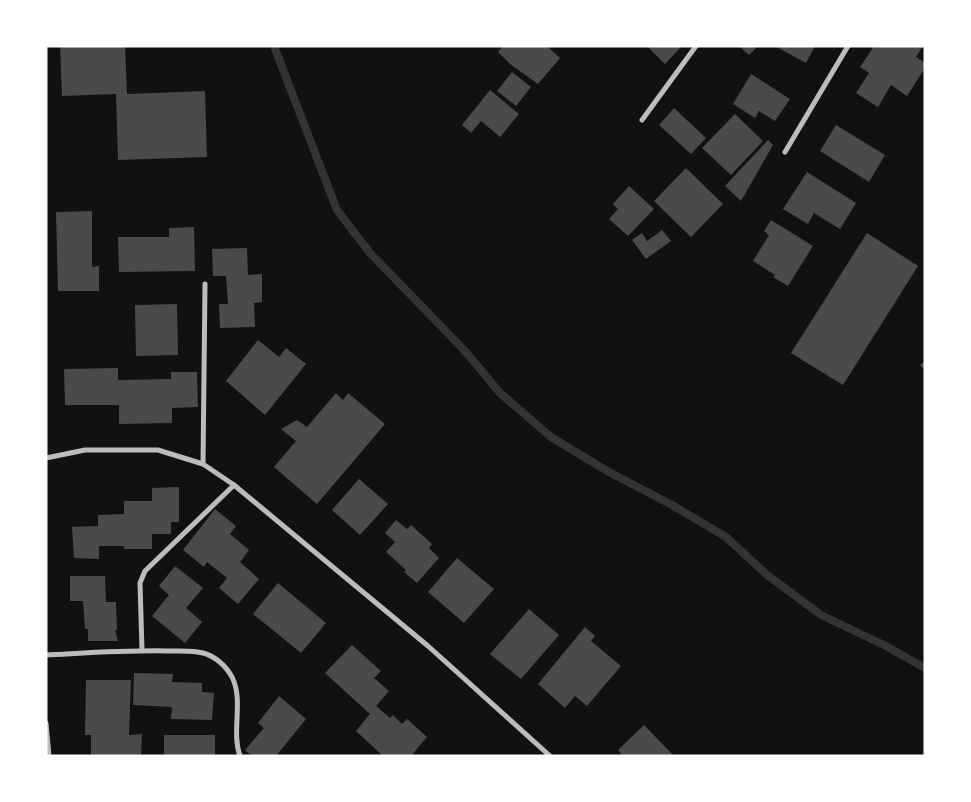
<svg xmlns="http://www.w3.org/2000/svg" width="971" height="802" font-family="'Nunito Sans',sans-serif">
	<rect width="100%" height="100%" fill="#111"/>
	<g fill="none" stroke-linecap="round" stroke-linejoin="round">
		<polyline stroke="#333" stroke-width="8" points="274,46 337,210 370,253 465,351 500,393 551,437 609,472 672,505 726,537 766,574 821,615 884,645 925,668"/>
	</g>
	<g fill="#4a4a4a">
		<polygon points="60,46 125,46 127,94 205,91 207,157 118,160 116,94 62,96"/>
		<polygon points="503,46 547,46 560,58 538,84 510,64 498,52"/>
		<polygon points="647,46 682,46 665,64"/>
		<polygon points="739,46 758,46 749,55"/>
		<polygon points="775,46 815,46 806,63"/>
		<polygon points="874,46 923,46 916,57 925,63 925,68 907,96 891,85 878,107 856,93 869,73 860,67"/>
		<polygon points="512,72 531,87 516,106 497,91"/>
		<polygon points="751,74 790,99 775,121 759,111 755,118 733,104"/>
		<polygon points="490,90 519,114 500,137 481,121 471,133 462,125"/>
		<polygon points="674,108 706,138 691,154 659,125"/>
		<polygon points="735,114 763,141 731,175 702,148"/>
		<polygon points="836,125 885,155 869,182 820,151"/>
		<polygon points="768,140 773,145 741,201 725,186"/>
		<polygon points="686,168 723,204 691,237 654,201"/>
		<polygon points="807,172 856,203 840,229 814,213 808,224 783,209"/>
		<polygon points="629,186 654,209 628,236 609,219 618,209 613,204"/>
		<polygon points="92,211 92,267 99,266 99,291 58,291 56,212"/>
		<polygon points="771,220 813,246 788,286 773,277 775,275 753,261 769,235 764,231"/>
		<polygon points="194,227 195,271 119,272 118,237 169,237 169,228"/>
		<polygon points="662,230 671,241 646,259 632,240 642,233 647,241"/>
		<polygon points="867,233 918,266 843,385 791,353"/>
		<polygon points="247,248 248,275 262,274 262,302 254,303 255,327 220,328 219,304 228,304 226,276 213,276 212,249"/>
		<polygon points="177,304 178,355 136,356 135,305"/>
		<polygon points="258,340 279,357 286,348 306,364 265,415 226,381"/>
		<polygon points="925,361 925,371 920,365"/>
		<polygon points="118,368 118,380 171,379 171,372 197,372 198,407 172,408 172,423 119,424 119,405 65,405 64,369"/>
		<polygon points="336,393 343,400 348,393 385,424 317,504 274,467 296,441 281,429 297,420 307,427"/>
		<polygon points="359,479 388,504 360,535 332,510"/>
		<polygon points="179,487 179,522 171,522 171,534 152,534 152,549 124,549 124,546 99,546 99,559 74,558 72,527 98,526 98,515 124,514 124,501 152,501 152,488"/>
		<polygon points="215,509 236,526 230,534 249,550 240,562 259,579 238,604 219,588 227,578 207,562 204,567 183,550"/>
		<polygon points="396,520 407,529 411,525 432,544 429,548 439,558 417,583 404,572 406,570 386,552 395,542 385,533"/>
		<polygon points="457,558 494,589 464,623 428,592"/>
		<polygon points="175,566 203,588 186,608 202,622 185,643 152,616 169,595 159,586"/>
		<polygon points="70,576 105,576 106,602 116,602 117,630 115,630 118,641 88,641 88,629 85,629 83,601 70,601"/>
		<polygon points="278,583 326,623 301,653 253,614"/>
		<polygon points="529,609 559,635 521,679 490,654"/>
		<polygon points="585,627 595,636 591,641 621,666 587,706 575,696 565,708 538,684"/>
		<polygon points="352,645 381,671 374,678 389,691 376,706 390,718 393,715 402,724 407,719 427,737 411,756 383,756 356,731 370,714 325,673"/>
		<polygon points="134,673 173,674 172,682 202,683 202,692 214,693 212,720 171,719 172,707 133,705"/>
		<polygon points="86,680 131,680 129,735 142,734 141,756 91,756 91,735 85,735"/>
		<polygon points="279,696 306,719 276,756 252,756 245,750 264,728 258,723"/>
		<polygon points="644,725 674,756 623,756 618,750"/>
		<rect x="164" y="735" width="51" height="21"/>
	</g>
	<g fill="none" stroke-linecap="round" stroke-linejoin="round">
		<g stroke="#bcbcbc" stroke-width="5">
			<polyline points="642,120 696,46"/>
			<polyline points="785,152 848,46"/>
			<polyline points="46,458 85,450 158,450 203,464 234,485 428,646 550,756"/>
			<polyline points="203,464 205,284"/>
			<polyline points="142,650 140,583 145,571 234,485"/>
			<path d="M46 655C87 653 128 650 169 651 179 651 193 650 203 653 215 656 226 666 232 677 244 701 231 731 240 756"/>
			<polyline points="46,723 49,756"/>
		</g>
	</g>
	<rect width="971" height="802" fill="none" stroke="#ffffff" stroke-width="95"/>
</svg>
